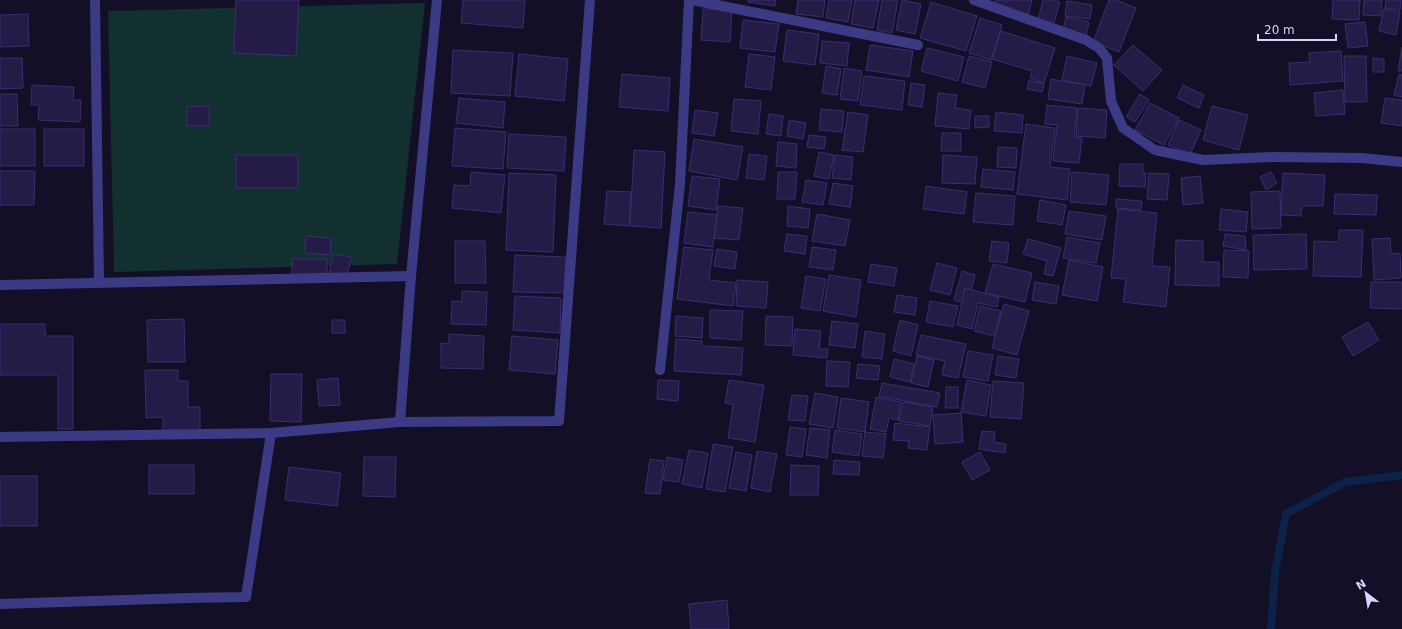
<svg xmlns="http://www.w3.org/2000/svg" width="1402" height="629" font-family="'DejaVu Sans',sans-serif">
	<rect width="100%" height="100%" fill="#130f26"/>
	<polygon fill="#12302f" points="425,3 397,264 114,272 108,11"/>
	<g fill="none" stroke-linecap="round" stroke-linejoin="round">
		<polyline stroke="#0c2248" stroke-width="8" points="1271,629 1275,572 1286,514 1345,482 1402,475"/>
	</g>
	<g fill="#241b47" stroke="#3b2d73">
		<polygon points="236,0 299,0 296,56 234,53"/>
		<polygon points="463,0 525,0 523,28 461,23"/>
		<polygon points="748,0 776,0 775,6 748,2"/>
		<polygon points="798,0 825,0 823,17 796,14"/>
		<polygon points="829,0 852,0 848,22 826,18"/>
		<polygon points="855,0 879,0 873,28 851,24"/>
		<polygon points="882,0 898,0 892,33 877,30"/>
		<polygon points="902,0 921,4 915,34 896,30"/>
		<polygon points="995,0 1032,0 1028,15 994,6"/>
		<polygon points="1043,0 1054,0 1060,2 1053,26 1037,22"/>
		<polygon points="1109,0 1116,0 1136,8 1119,52 1093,42"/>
		<polygon points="1333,0 1360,0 1359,20 1332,19"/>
		<polygon points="1364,0 1382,0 1381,16 1363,15"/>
		<polygon points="1386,0 1401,0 1400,10 1385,8"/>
		<polygon points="1067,1 1092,5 1090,19 1065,16"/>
		<polygon points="931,2 977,16 966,51 920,38"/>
		<polygon points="703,9 732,10 730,42 701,40"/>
		<polygon points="1384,9 1400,12 1396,35 1379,31"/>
		<polygon points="28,14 29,46 0,47 0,15"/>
		<polygon points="1066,17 1089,22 1086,36 1063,31"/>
		<polygon points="980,18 1002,25 991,60 969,53"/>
		<polygon points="743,20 779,24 775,52 740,48"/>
		<polygon points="1365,22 1368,46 1348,48 1345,24"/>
		<polygon points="787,30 819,34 815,65 783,61"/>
		<polygon points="1001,31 1055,48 1044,83 1030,78 1032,71 992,59"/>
		<polygon points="822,41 849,43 847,66 820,63"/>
		<polygon points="870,45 913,51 909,77 866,70"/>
		<polygon points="1133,45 1162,70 1143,91 1114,65"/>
		<polygon points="1402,47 1402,71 1398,71"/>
		<polygon points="927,48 964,57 958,81 921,71"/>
		<polygon points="453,50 513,53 510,96 451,93"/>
		<polygon points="1341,51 1343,81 1290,85 1289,63 1310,62 1309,53"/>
		<polygon points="519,54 568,59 564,101 515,96"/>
		<polygon points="749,54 775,57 771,90 745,87"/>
		<polygon points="969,56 992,62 985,88 962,82"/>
		<polygon points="1067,56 1097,63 1091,86 1062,80"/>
		<polygon points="1344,56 1366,56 1367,102 1345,102"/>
		<polygon points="0,58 22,58 23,88 0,89"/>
		<polygon points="1373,58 1384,59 1384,72 1373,72"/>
		<polygon points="826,66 841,69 837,95 822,93"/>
		<polygon points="844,68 862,71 858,101 840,99"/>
		<polygon points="622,74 670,78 668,111 619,107"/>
		<polygon points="1399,74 1402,75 1402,97 1394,95"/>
		<polygon points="864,76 905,81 902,110 860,105"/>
		<polygon points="1051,79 1085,85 1082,104 1048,99"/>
		<polygon points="1029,80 1044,84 1042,92 1027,89"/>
		<polygon points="911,83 925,85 922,107 908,105"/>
		<polygon points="32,85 74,87 73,100 81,100 80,122 38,120 39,105 31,105"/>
		<polygon points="1183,85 1204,95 1199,108 1177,98"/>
		<polygon points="1343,90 1345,114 1316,116 1314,93"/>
		<polygon points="938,93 957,95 955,108 971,110 969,129 935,126"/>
		<polygon points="0,94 17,94 18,126 0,126"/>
		<polygon points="1140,94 1149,100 1135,122 1126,117"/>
		<polygon points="459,98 505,102 503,128 456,123"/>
		<polygon points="1385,98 1402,100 1402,126 1381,123"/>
		<polygon points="734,99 761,101 758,134 731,131"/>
		<polygon points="1150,103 1179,118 1164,145 1135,130"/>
		<polygon points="1047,105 1077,108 1074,137 1082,138 1079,163 1053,161 1057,125 1045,124"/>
		<polygon points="209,106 209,126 187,126 187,107"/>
		<polygon points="1212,106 1248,115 1239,150 1203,140"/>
		<polygon points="1078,108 1107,110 1105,138 1076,136"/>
		<polygon points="821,109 844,111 842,132 819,130"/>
		<polygon points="695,110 718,113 714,136 692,133"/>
		<polygon points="848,112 868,115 863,152 842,150"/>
		<polygon points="996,112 1023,115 1022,133 994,131"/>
		<polygon points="769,114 783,116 781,136 766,134"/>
		<polygon points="975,116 989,116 989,127 975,128"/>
		<polygon points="789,120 806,123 803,139 787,136"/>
		<polygon points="1179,120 1201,130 1190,155 1168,145"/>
		<polygon points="1026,124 1055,128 1050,167 1070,169 1067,200 1017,194"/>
		<polygon points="455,128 506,132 503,169 452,166"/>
		<rect x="0" y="129" width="35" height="37"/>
		<rect x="44" y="129" width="40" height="37"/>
		<polygon points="942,133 961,133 961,151 941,151"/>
		<polygon points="509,134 566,137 564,171 507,168"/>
		<polygon points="809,135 826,137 824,149 807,147"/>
		<polygon points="694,139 743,147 737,180 689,171"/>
		<polygon points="778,142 797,144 796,168 776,166"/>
		<polygon points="998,147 1017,148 1016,168 997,167"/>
		<polygon points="634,150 665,152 661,228 630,226"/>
		<polygon points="819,152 834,155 829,179 814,176"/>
		<polygon points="749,154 767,156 764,180 746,178"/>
		<rect x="236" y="155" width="62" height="33"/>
		<polygon points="835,155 853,157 851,180 832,178"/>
		<polygon points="943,155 977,157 975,184 942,183"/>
		<polygon points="1120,164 1143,164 1143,173 1146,173 1145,187 1119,186"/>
		<polygon points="983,169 1015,172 1013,190 981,187"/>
		<polygon points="0,171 35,171 34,205 0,205"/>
		<polygon points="471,172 505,175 501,213 452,208 454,185 470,186"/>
		<polygon points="778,172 797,172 795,199 777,199"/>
		<polygon points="1072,172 1109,175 1106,205 1070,202"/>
		<polygon points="1271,172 1277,183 1266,190 1260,177"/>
		<polygon points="509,173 556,175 553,252 506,250"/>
		<polygon points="1149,173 1169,174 1167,200 1147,199"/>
		<polygon points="1283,173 1325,175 1323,206 1302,206 1301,216 1281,215"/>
		<polygon points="692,176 720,179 716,210 688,206"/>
		<polygon points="1200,176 1203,203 1183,205 1181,178"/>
		<polygon points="806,180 827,183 823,205 802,202"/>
		<polygon points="833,183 853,186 850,207 829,204"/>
		<polygon points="926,186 967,192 964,214 923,209"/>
		<polygon points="607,191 631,192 629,226 604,224"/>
		<polygon points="1280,191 1281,228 1252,229 1251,192"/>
		<polygon points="976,193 1015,196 1013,225 973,222"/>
		<polygon points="1335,194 1377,195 1376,215 1334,214"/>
		<polygon points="1116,199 1142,201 1141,210 1116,208"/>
		<polygon points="1040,200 1066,205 1062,225 1037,221"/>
		<polygon points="718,206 743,208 739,240 714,238"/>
		<polygon points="788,206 810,209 808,228 787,226"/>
		<polygon points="1118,209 1157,213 1152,266 1170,267 1166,307 1123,302 1126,279 1111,278"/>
		<polygon points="1221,209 1248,212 1246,232 1219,230"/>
		<polygon points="1069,211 1106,216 1102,240 1065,234"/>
		<polygon points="688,212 717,215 713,247 684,243"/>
		<polygon points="817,214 850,220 845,246 812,241"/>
		<polygon points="1339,230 1363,230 1361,277 1313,276 1314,241 1339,242"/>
		<polygon points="787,234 807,236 805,254 784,251"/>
		<polygon points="1225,234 1245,236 1246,250 1223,246"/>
		<polygon points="1306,234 1307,269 1254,270 1253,235"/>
		<polygon points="306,236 331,238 330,255 305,253"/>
		<polygon points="1067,237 1100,243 1096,263 1063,258"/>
		<polygon points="1390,238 1391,254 1400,253 1401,278 1374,280 1372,239"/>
		<polygon points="1028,239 1061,248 1053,276 1044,274 1047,261 1023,254"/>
		<polygon points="1176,240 1203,241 1203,262 1219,262 1219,286 1175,285"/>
		<polygon points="455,241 485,241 486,283 455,283"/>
		<polygon points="992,241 1009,243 1007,263 989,261"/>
		<polygon points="684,247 713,250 709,280 736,283 733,306 677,299"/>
		<polygon points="812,247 836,250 833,270 809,267"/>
		<polygon points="717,249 737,252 735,269 714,266"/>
		<polygon points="1224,250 1249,251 1248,278 1223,277"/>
		<polygon points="333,254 351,257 347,277 329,274"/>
		<polygon points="515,255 566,257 564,293 513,292"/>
		<rect x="292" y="259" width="35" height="21"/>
		<polygon points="1069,260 1103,267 1097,301 1062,295"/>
		<polygon points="937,263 957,268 950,295 930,290"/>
		<polygon points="871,264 897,268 894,286 868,282"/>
		<polygon points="993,264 1032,273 1025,302 985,293"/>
		<polygon points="962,271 975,275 968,304 954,300"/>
		<polygon points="829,275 861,280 856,317 823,311"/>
		<polygon points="806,276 826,279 820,311 801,308"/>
		<polygon points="737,280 768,282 766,308 736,306"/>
		<polygon points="1035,282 1059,286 1056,304 1032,300"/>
		<polygon points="1371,282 1402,282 1402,309 1370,308"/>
		<polygon points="965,288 999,297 997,307 978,303 972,329 957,325"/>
		<polygon points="462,291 487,292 486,325 451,324 452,301 462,302"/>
		<polygon points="897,295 917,298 915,315 894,312"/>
		<polygon points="515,296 561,298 560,333 513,330"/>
		<polygon points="930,301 958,306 953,327 926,322"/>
		<polygon points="1004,304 1029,311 1017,355 992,348"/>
		<polygon points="980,306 1001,311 994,336 974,331"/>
		<polygon points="710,310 743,311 741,340 710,338"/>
		<polygon points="676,316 703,318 702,338 675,336"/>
		<polygon points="766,316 793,317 792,346 765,345"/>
		<polygon points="184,319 185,362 148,362 147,320"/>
		<rect x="332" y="320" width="13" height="13"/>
		<polygon points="900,320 918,325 911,356 893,351"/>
		<polygon points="832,321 858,324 855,348 829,345"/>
		<polygon points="1368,322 1379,340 1353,356 1342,337"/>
		<polygon points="0,324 45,324 45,336 73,336 73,429 58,429 58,375 0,375"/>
		<polygon points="795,329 821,331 819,349 828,349 827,358 793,355"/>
		<polygon points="865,331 885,334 882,359 862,357"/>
		<polygon points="449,334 484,336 483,369 441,368 441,343 449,344"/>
		<polygon points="921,335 966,344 958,378 942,375 945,361 916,355"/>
		<polygon points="512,336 558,340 555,374 509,370"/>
		<polygon points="676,339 702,341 702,346 743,348 741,375 674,371"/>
		<polygon points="968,351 993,355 988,381 963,377"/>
		<polygon points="917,356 934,360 928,387 911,383"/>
		<polygon points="998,356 1019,359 1016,378 995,375"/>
		<polygon points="894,359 914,364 910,382 890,377"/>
		<polygon points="827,361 850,362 848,387 826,386"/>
		<polygon points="858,364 880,366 878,380 856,378"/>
		<polygon points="145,370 178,370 178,381 188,381 188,407 200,407 200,434 163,434 163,417 146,418"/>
		<polygon points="271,374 302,374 301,422 270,421"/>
		<polygon points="338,378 340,405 319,406 317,380"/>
		<polygon points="658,380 679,381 678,401 657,399"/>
		<polygon points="729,380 764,385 755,442 728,438 733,405 725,403"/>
		<polygon points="967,380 991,385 986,416 961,412"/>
		<polygon points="993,381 1024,383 1021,419 990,417"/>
		<polygon points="882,383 940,393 937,407 879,396"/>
		<polygon points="946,387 958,387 958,408 945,408"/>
		<polygon points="815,393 838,397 833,428 809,424"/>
		<polygon points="792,395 808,396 805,421 788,420"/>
		<polygon points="876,397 901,402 898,420 889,418 886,432 870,429"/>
		<polygon points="841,398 869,402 865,432 837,428"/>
		<polygon points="903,402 933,407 930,426 899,421"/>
		<polygon points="961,413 963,442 935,444 933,415"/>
		<polygon points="895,423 930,427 927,450 908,448 909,441 893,440"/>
		<polygon points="790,427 806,429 802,457 786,455"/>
		<polygon points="810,428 830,430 827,458 806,455"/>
		<polygon points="835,430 862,434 859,456 832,452"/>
		<polygon points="982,431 995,432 994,442 1006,444 1005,453 979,449"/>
		<polygon points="865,432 886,434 883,458 862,456"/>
		<polygon points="713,444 733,447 725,492 706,489"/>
		<polygon points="689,450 708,453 702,488 682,484"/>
		<polygon points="757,451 777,454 770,492 751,488"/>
		<polygon points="736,452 752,455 746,491 729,488"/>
		<polygon points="980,452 990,470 972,480 962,462"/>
		<polygon points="364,457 396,457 395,497 363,496"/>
		<polygon points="667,457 683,460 679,482 663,480"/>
		<polygon points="650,459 664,461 660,494 645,493"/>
		<polygon points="834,460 860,462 859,475 833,474"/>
		<rect x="149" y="465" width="45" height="29"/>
		<polygon points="791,465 819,466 818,495 790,495"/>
		<polygon points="289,467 341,473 337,506 285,500"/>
		<rect x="0" y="476" width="37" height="50"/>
		<polygon points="727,600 729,629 691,629 689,604"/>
	</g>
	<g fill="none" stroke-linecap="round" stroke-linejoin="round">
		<g stroke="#3d3a85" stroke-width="10">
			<polyline points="95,0 99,282"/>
			<polyline points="692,0 918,45"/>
			<polyline points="974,0 1086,40 1099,48 1107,58 1111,101 1123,128 1155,150 1203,160 1272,157 1362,158 1402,162"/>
			<polyline points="0,285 411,276"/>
			<polyline points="660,370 680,184 689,0"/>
			<polyline points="400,422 411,276 437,0"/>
			<polyline points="0,437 271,433 400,422 559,421 590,0"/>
			<polyline points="0,604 188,598 246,597 271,433"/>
		</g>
	</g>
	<g transform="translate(1366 593) rotate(329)" stroke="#130f26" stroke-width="3" paint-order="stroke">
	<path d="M0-3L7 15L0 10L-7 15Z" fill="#d9d4ff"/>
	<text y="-6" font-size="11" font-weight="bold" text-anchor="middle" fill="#d9d4ff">N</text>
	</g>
	<path d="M1258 34v6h78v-6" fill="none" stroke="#d9d4ff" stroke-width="2"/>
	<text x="1264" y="34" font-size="12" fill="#d9d4ff" stroke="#130f26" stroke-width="3" paint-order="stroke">20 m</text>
</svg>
